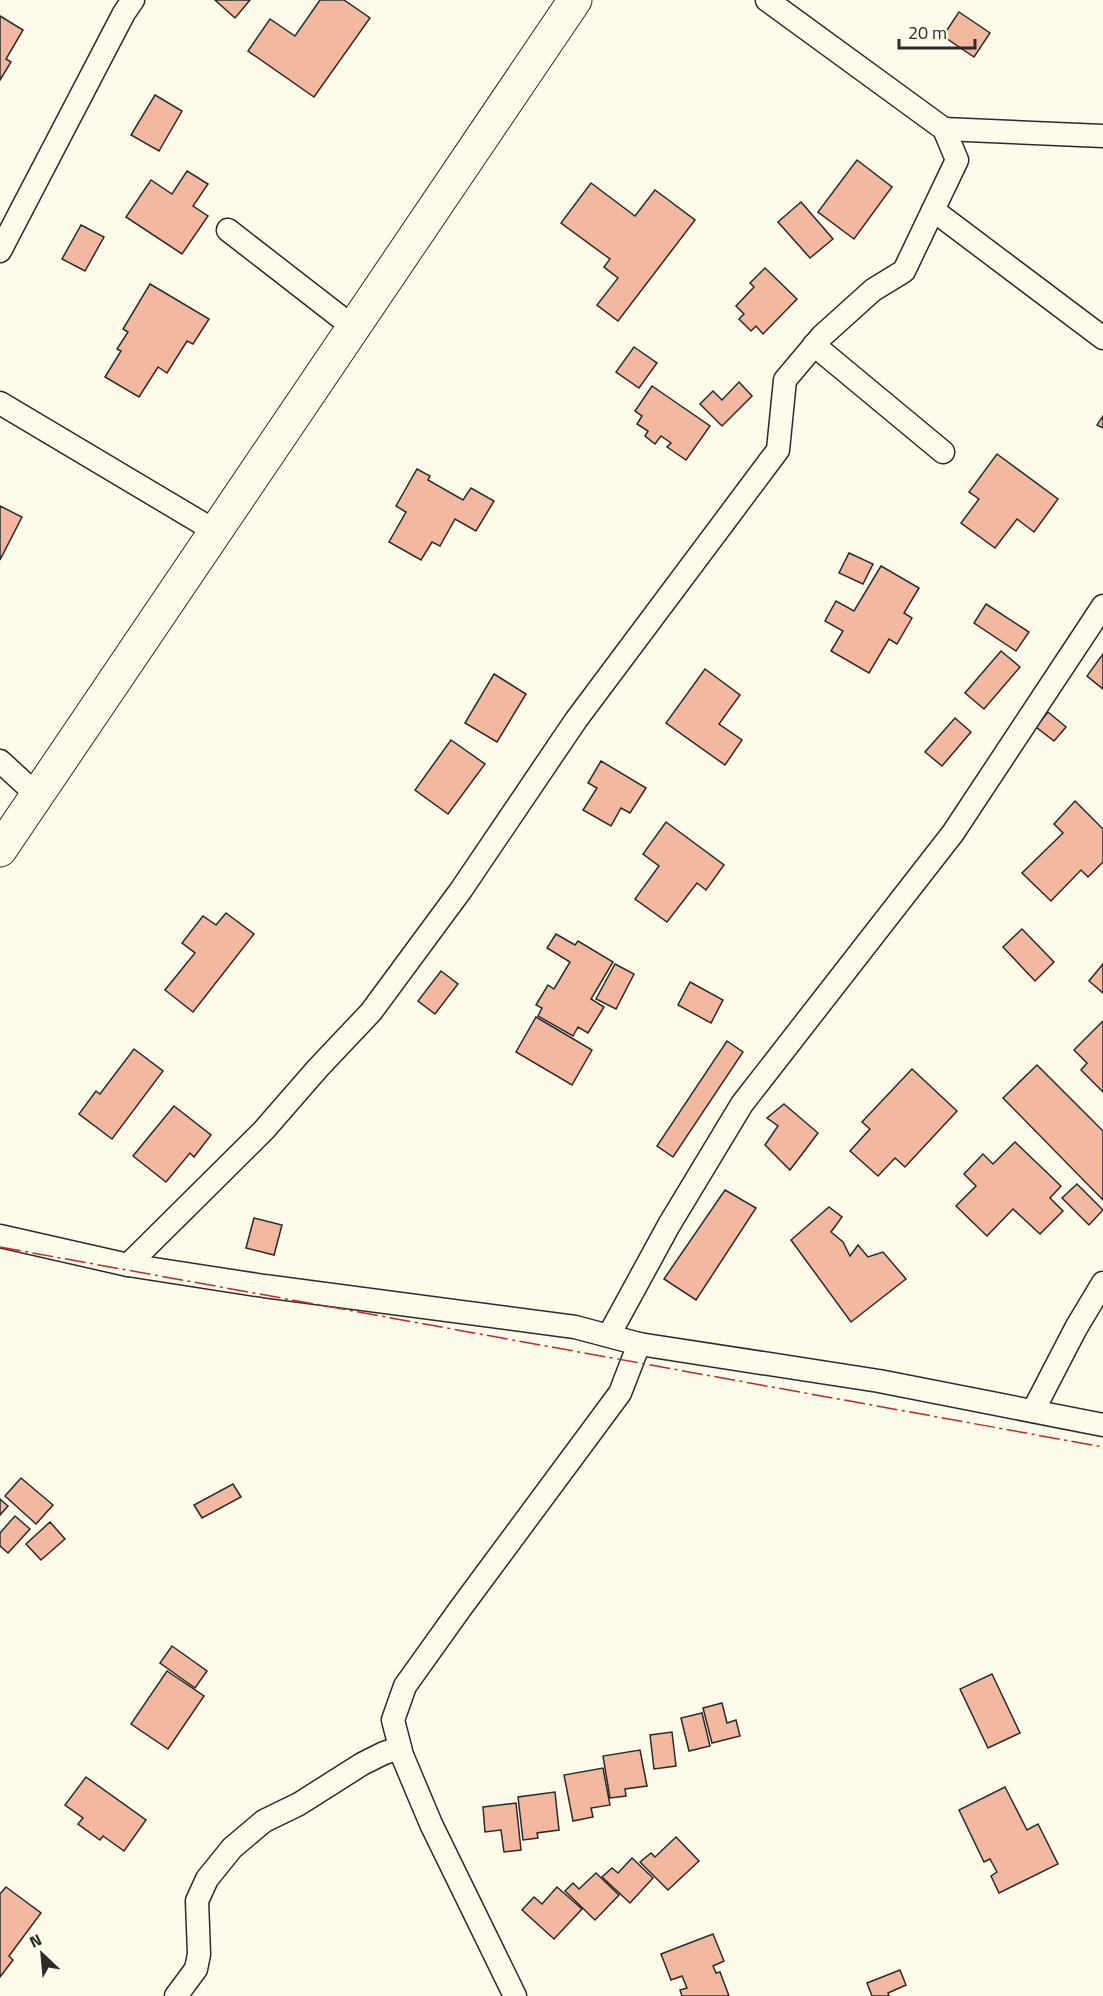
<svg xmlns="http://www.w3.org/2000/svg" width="1103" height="1996" font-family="'Titillium Web',sans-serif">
	<rect width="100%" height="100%" fill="#fdfbea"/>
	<g fill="#f2b8a0" stroke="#2b2b2b" stroke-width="1.5">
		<polygon points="215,0 250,0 235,18"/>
		<polygon points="320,0 344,0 370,18 314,97 248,51 270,19 295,36"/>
		<polygon points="959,12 990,33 974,57 943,36"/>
		<polygon points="0,16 23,30 6,59 11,62 0,80"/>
		<polygon points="155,95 182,111 159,151 131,135"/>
		<polygon points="857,160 892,187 854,239 818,212"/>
		<polygon points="187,171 208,184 193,206 208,216 182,254 126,217 151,180 172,194"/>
		<polygon points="591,183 635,216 655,190 695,220 618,321 597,305 618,278 604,267 610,259 561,223"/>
		<polygon points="801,202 833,239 810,258 778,222"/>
		<polygon points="81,225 104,237 85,271 62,259"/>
		<polygon points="765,268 797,299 763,334 756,326 751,331 739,319 744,314 736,306 754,287 750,283"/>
		<polygon points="150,284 209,319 193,344 187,341 167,373 158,367 139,397 105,377 121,351 117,349 128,332 123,329"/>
		<polygon points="634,347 657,363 639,388 616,372"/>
		<polygon points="739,382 752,396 722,426 700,404 713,391 722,400"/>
		<polygon points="652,386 710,426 686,460 667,447 671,443 661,436 655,444 645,436 648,431 637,424 642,416 635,411"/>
		<polygon points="1103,416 1103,428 1097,425"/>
		<polygon points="997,454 1058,499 1034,532 1017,519 995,548 961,523 979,499 969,492"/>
		<polygon points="417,469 430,476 428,480 463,500 471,488 494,501 476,531 455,519 440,546 432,542 421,560 389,542 406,512 396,506"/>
		<polygon points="0,506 22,517 0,560"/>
		<polygon points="849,553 873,564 863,584 839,573"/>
		<polygon points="881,566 919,588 904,613 912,618 897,644 889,639 869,673 831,651 843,631 825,621 836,601 854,611"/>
		<polygon points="986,604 1029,632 1016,651 974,623"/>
		<polygon points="1001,651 1020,667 984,709 965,693"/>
		<polygon points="1103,654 1103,689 1087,676"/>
		<polygon points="705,669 740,695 719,724 742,740 725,765 666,723"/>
		<polygon points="494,674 526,694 497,742 465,723"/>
		<polygon points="1048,712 1066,727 1054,741 1036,727"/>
		<polygon points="955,718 971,732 942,766 925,752"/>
		<polygon points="451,740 485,764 448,814 415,790"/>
		<polygon points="601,761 646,788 630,813 621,808 611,826 583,810 597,788 588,783"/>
		<polygon points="1075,801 1103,829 1103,862 1088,877 1081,870 1051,901 1022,873 1063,833 1054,824"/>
		<polygon points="666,822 724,865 706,890 697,883 667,922 635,899 659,866 643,854"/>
		<polygon points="226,913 254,934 193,1012 165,990 195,953 182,943 203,916 216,925"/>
		<polygon points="1022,929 1054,962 1035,981 1003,947"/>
		<polygon points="556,934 575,945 578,941 613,962 591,999 604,1007 588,1033 578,1027 573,1036 538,1016 542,1008 536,1005 548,985 554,989 570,962 547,948"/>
		<polygon points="615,964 634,974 616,1009 596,999"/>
		<polygon points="1103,964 1103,993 1089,981"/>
		<polygon points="441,971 458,984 435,1014 418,1001"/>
		<polygon points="690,982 723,1000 711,1023 678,1005"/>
		<polygon points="536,1017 592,1050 572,1085 516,1052"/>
		<polygon points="1103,1021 1103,1092 1081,1070 1087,1063 1074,1050"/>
		<polygon points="727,1041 743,1052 673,1157 657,1146"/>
		<polygon points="134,1049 163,1071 112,1139 79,1114 96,1091 100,1094"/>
		<polygon points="1037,1065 1103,1131 1103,1200 1003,1098"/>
		<polygon points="912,1069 957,1111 905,1167 895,1158 878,1176 850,1151 870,1129 862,1122"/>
		<polygon points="784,1104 818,1133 790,1170 765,1145 778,1126 767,1118"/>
		<polygon points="174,1106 211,1135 194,1157 190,1153 166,1182 133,1156"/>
		<polygon points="1015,1142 1061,1186 1050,1198 1063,1211 1040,1234 1013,1209 987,1236 956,1206 976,1186 964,1174 983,1154 993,1164"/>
		<polygon points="1077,1184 1103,1210 1089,1225 1062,1198"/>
		<polygon points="725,1190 756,1208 696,1300 664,1279"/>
		<polygon points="829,1207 842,1217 831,1232 843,1242 850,1256 858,1245 868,1257 883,1252 906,1279 851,1322 791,1240"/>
		<polygon points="254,1218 282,1225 274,1255 246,1248"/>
		<polygon points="21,1478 53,1505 36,1524 5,1496"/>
		<polygon points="233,1484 241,1497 202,1518 194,1505"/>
		<polygon points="0,1499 8,1506 0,1515"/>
		<polygon points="15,1516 30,1529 8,1553 0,1546 0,1533"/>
		<polygon points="50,1522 65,1539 41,1560 26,1544"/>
		<polygon points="172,1646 207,1671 195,1688 160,1663"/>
		<polygon points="167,1671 204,1696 168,1749 131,1724"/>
		<polygon points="992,1674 1020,1733 988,1748 960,1689"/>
		<polygon points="722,1703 727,1723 736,1720 740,1736 712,1743 703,1708"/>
		<polygon points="702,1713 710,1746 689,1751 681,1718"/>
		<polygon points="672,1732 676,1766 654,1769 650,1735"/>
		<polygon points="640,1750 647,1786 625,1789 626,1796 610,1798 603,1756"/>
		<polygon points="603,1768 610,1805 591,1808 593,1817 573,1821 564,1775"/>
		<polygon points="86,1777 146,1820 124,1851 103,1836 100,1840 78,1824 83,1818 65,1805"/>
		<polygon points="1005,1787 1027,1830 1038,1824 1058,1864 999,1893 991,1876 997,1872 990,1859 984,1862 959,1810"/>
		<polygon points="555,1792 559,1830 537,1833 538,1838 523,1840 518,1797"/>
		<polygon points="516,1803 521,1850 504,1852 501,1830 485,1832 483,1807"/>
		<polygon points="676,1837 699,1861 668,1890 640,1862 651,1853 655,1857"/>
		<polygon points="632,1858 653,1878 630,1903 602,1877 612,1868 618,1873"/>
		<polygon points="596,1873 619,1895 595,1920 565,1891 573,1883 579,1889"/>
		<polygon points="6,1887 41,1913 9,1956 13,1960 0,1977 0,1894"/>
		<polygon points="557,1887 582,1909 554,1939 522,1910 534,1897 542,1904"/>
		<polygon points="713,1934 724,1961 713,1966 716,1973 720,1972 729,1996 682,1996 680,1990 687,1988 682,1976 671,1980 661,1954"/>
		<polygon points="900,1970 906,1985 888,1993 889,1996 872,1996 867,1983"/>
	</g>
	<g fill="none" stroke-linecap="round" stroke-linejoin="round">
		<defs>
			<g id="street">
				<polyline points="944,129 1103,136"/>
				<polyline points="933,210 1103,338"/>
				<polyline points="228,230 353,327"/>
				<polyline points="0,251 124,13 133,0"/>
				<polyline points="814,345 943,452"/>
				<polyline points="0,403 215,531"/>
				<polyline points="0,761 37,795"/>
				<polyline points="0,1236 128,1265 264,1286 575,1327 639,1344 620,1393 460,1609 405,1686 393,1720 402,1755 431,1824 515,1996"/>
				<polyline points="128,1265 264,1130 318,1068 371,1012 461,890 576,720 778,450 785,380 822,336 873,290 904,271 957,160 944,129 767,0"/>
				<polyline points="609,1335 669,1225 742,1104 953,833 1103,606"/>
				<polyline points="639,1344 879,1381 1103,1425"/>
				<polyline points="1033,1411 1076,1328 1103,1283"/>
				<polyline points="176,1996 196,1969 199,1954 197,1901 207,1879 232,1848 264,1821 299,1804 362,1764 384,1753 400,1748"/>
			</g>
			<polyline id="secondary" points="0,850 575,0"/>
		</defs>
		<use href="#street" stroke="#2b2b2b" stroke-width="25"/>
		<use href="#secondary" stroke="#2b2b2b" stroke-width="35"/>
		<use href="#street" stroke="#fdfbea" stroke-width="22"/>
		<use href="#secondary" stroke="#fdfbea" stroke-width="33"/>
		<polyline stroke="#c62828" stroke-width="1.5" stroke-dasharray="21 4.5 3 4.5" stroke-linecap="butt" points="0,1247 1103,1447"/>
	</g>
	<g transform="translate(42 1954) rotate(334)" stroke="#fdfbea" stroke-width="4.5" paint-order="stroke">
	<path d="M0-4.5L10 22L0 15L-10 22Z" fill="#2b2b2b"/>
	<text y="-9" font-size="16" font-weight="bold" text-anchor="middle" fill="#2b2b2b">N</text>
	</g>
	<path d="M899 39v9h76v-9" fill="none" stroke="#2b2b2b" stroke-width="3"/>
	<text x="908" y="39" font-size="18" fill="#2b2b2b" stroke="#fdfbea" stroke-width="4.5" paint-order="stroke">20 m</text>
</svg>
